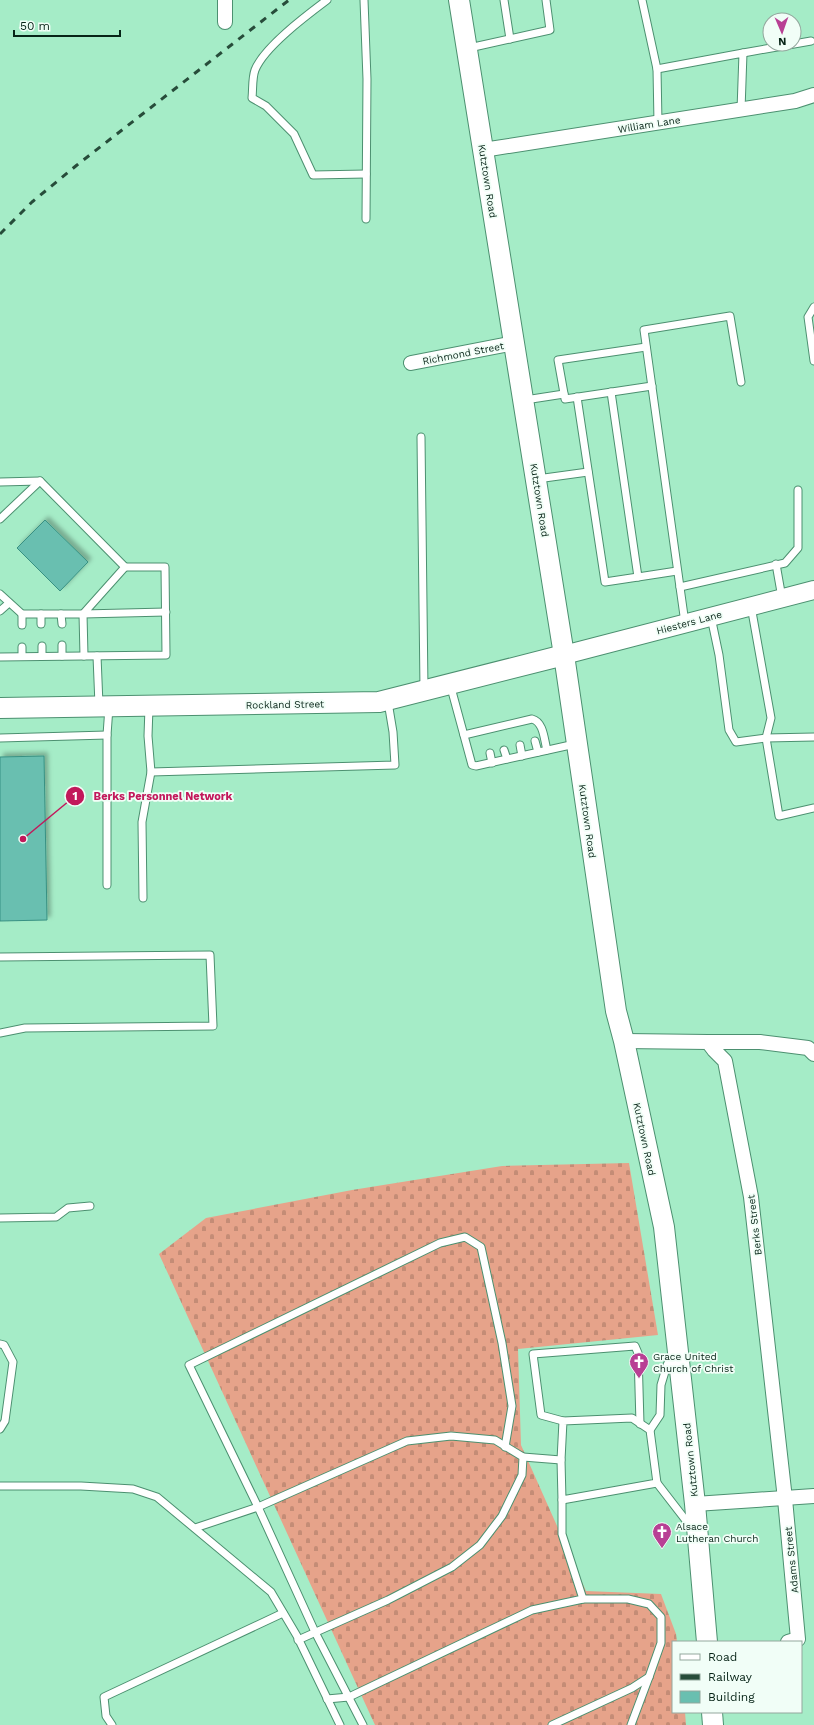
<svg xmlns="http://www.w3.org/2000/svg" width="814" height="1725" font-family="'Work Sans',sans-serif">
	<defs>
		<pattern id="cemetery-stones" width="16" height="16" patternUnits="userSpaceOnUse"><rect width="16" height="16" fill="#e6a38a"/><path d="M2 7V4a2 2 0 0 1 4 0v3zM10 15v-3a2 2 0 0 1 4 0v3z" fill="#c48c76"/></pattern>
		<filter id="shadow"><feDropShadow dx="3.5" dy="-3.5" stdDeviation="2" flood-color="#0004"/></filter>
	</defs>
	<rect width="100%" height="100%" fill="#a5ecc7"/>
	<polygon fill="url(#cemetery-stones)" points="629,1163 658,1335 518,1349 521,1445 586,1591 661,1594 676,1634 677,1642 673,1642 673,1712 685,1712 686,1725 375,1725 159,1254 206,1218 352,1190 502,1166"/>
	<g fill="#69bfb0" stroke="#389183" filter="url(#shadow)">
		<polygon points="45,520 88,562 60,591 17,548"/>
		<polygon points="44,756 47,920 0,921 0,757"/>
	</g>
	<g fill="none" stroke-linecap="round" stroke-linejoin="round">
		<defs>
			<g id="service">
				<path d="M327 0C307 15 264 47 255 70 252 78 253 89 252 98L266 106 294 134 313 175 366 174"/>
				<polyline points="364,0 367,79 366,219"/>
				<polyline points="504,0 510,39"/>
				<polyline points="642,0 657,69 658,123"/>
				<polyline points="469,48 550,30 546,0"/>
				<polyline points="743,53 811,41"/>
				<polyline points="657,69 743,53 741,110"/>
				<polyline points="814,307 808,317 814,361"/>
				<polyline points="646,347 558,360 565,399 652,386"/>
				<polyline points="611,392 638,577 677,571"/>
				<polyline points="577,397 605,582 638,577"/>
				<polyline points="525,400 564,394"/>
				<polyline points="421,437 424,689"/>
				<polyline points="537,479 588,472"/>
				<polyline points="0,482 40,481 125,567 83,614 166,612"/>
				<polyline points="0,519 40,481"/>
				<polyline points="776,564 782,598"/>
				<polyline points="680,587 785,563 798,548 798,490"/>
				<polyline points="0,594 22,614 83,614 84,656"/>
				<polyline points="751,606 771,718 766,738 779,816 814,808"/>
				<polyline points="0,611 9,603"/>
				<polyline points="22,614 22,625"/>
				<polyline points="41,614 41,624"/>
				<polyline points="61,614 62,624"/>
				<polyline points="711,617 719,655 729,730 736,742 766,738 814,737"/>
				<polyline points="685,623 644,330 730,316 741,382"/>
				<polyline points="62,645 62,656"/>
				<polyline points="42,646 42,656"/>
				<polyline points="22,656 22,647"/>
				<polyline points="97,656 99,705"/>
				<polyline points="0,657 166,655 165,567 125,567"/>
				<polyline points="450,684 472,765 476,766 575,744"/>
				<polyline points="149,707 148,736 151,772 395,765 393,732 388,702"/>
				<path d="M464 735 532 719C544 722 544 740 547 750"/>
				<polyline points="0,738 107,735"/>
				<polyline points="535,741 538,752"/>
				<polyline points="520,745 522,756"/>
				<polyline points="504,750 507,759"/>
				<polyline points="490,753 492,763"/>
				<polyline points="107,885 107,735 109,707"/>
				<polyline points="143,898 142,822 151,772"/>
				<polyline points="0,957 210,955 213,1026 25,1028 0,1033"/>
				<polyline points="0,1218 56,1217 68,1208 90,1206"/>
				<polyline points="0,1344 4,1345 13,1362 5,1421 0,1429"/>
				<polygon points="632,1418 650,1430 657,1483 562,1500 561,1460 563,1421"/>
				<polyline points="563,1421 541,1415 533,1354 635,1346 638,1353 640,1424"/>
				<polyline points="650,1430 660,1415 661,1385 667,1365 673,1353"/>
				<polyline points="523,1457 561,1460"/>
				<polyline points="657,1483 691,1527"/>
				<polyline points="0,1486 81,1486 133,1489 157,1497 271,1592 297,1636 340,1725"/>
				<polyline points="562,1500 562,1534 583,1599"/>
				<polyline points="195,1528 258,1507 407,1441 451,1436 495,1440 523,1457 522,1475 502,1516 480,1545 452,1567 388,1600 298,1640"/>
				<polyline points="327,1699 349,1697 532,1610 583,1599 628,1599 649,1604 661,1617 661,1643 649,1677 632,1688 552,1725"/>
				<polyline points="112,1725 106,1716 104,1697 283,1613"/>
				<polyline points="363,1725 315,1632 258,1507 189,1365 440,1243 465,1237 481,1247 502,1343 512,1406 505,1447"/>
				<polyline points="631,1725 649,1677"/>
			</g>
			<g id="minor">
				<polyline points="225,0 225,22"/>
				<polyline points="483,150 795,101 814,95"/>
				<polyline points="411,363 514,343"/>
				<polyline points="624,1041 708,1042 714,1050 725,1061 751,1197 785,1499 798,1639 788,1642"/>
				<polyline points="708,1042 760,1042 808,1048 814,1054"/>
				<polyline points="695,1504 814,1496"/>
			</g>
			<polyline id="tertiary" points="564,655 814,590"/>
			<g id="secondary">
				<polyline points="459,0 564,655 616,1011 624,1041 664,1227 695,1504 707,1642"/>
				<polyline points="0,708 379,702 564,655"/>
				<polyline points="712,1712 713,1725"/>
			</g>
		</defs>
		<use href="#service" stroke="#4c9070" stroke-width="9"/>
		<use href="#minor" stroke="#4c9070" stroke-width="16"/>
		<use href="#tertiary" stroke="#4c9070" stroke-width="20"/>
		<use href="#secondary" stroke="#4c9070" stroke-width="22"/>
		<use href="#service" stroke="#fff" stroke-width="7"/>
		<use href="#minor" stroke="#fff" stroke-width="14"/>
		<use href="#tertiary" stroke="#fff" stroke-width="18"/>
		<use href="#secondary" stroke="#fff" stroke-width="20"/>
		<polyline stroke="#274c3a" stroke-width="3" stroke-dasharray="7 7" stroke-linecap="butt" points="0,234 32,202 77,165 289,0"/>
	</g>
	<defs>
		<symbol id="church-pin" viewBox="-11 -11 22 30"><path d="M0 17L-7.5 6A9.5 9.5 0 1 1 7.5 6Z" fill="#b84094" stroke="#f1fef7"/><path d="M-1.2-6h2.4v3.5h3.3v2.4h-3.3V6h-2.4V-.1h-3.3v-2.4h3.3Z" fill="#fff"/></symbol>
	</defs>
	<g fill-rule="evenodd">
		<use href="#church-pin" x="628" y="1351" width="22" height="30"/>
		<use href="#church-pin" x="651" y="1521" width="22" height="30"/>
	</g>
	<g text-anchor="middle" stroke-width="3.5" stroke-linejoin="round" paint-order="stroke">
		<g font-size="10" fill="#072417" stroke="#f1fef7">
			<text transform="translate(649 124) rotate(-9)" y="4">William Lane</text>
			<text transform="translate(488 181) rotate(81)" y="4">Kutztown Road</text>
			<text transform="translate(463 353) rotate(-11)" y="4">Richmond Street</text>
			<text transform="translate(540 500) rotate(81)" y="4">Kutztown Road</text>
			<text transform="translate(689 622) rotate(-15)" y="4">Hiesters Lane</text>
			<text transform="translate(285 704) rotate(-1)" y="4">Rockland Street</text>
			<text transform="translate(588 821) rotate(82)" y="4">Kutztown Road</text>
			<text transform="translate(645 1139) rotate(78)" y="4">Kutztown Road</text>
			<text transform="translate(754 1225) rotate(-97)" y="4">Berks Street</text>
			<text transform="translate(690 1460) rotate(-96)" y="4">Kutztown Road</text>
			<text transform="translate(791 1560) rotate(-96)" y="4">Adams Street</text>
		</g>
		<g font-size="10" fill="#072417" stroke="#f1fef7" text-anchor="start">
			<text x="653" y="1360">Grace United<tspan x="653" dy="12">Church of Christ</tspan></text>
			<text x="676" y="1530">Alsace<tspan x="676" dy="12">Lutheran Church</tspan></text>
		</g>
	</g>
	<path fill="none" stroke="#c2185b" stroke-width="1.5" d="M23 839L75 796"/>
	<g fill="#c2185b" stroke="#f1fef7" stroke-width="1.5">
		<circle cx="23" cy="839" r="4"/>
		<circle cx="75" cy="796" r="10"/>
	</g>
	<g font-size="12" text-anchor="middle" font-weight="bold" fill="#fff">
		<text x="75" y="800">1</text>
	</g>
	<g font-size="11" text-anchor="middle" font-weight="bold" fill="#c2185b" stroke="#f1fef7" stroke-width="3.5" stroke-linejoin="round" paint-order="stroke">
		<text x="163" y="800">Berks Personnel Network</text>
	</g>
	<rect x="672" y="1641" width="130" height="72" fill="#f1fef7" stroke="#93a79d"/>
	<rect x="680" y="1654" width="20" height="6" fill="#ffffff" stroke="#93a79d"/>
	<text x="708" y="1661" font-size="12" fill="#072417">Road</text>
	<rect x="680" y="1674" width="20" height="6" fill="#274c3a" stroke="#93a79d"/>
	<text x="708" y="1681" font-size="12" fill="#072417">Railway</text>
	<rect x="680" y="1691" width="20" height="12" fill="#69bfb0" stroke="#93a79d"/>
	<text x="708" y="1701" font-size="12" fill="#072417">Building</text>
	<g transform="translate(782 32) rotate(178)"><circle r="19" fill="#f1fef7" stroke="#93a79d"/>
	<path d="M0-3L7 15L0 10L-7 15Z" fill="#b84094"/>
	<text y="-6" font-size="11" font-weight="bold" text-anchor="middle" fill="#072417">N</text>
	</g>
	<path d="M14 30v6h106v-6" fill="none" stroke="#072417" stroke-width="2"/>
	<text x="20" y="30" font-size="12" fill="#072417" stroke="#f1fef7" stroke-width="3" paint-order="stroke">50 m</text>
</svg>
